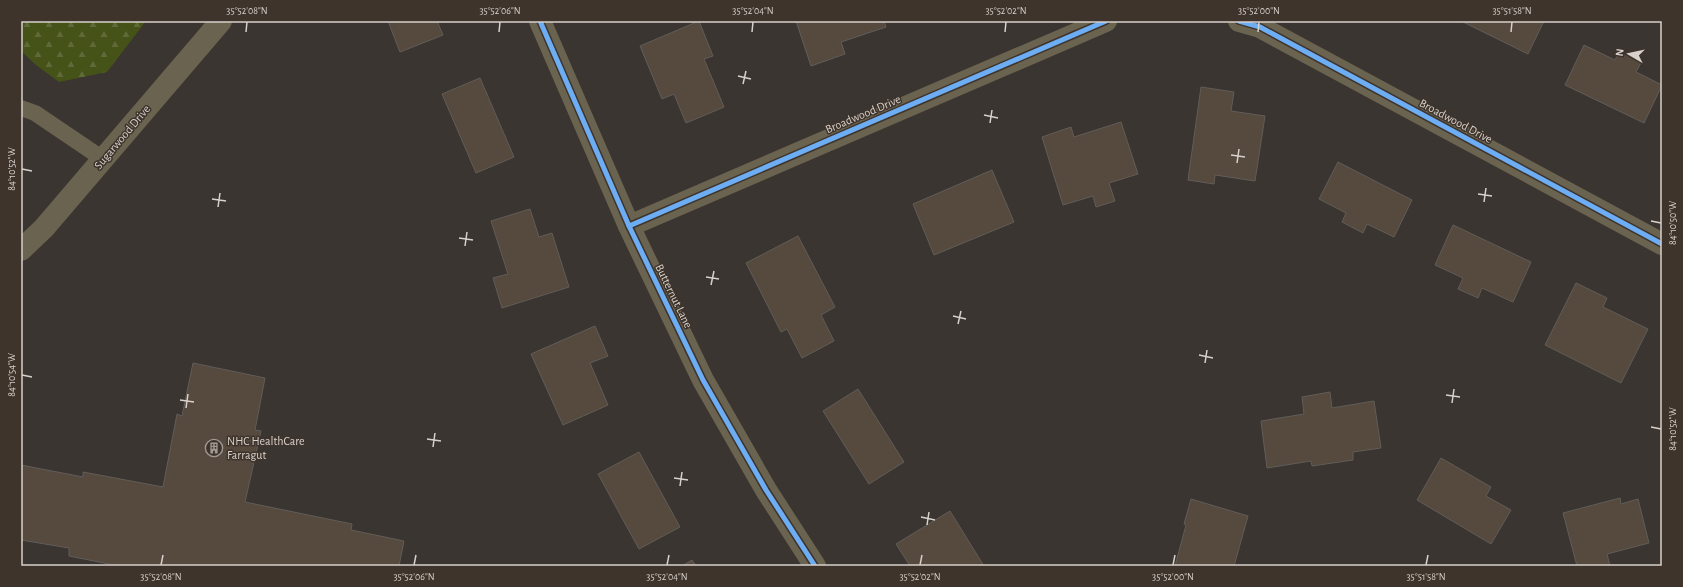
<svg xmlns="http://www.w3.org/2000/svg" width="1683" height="587" font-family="'Alegreya Sans',sans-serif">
	<defs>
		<pattern id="forest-firs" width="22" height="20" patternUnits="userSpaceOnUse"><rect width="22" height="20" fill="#455218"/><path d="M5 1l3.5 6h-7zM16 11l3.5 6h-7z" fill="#5f6a38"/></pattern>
	</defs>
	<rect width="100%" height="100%" fill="#3a3530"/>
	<polygon fill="url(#forest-firs)" points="21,21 146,21 107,72 59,82 36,65 21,51"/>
	<g fill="#56493d" stroke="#615d59">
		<polygon points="388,21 437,21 443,35 400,52"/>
		<polygon points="699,21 713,56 704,59 724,107 686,123 674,94 662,99 640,46"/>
		<polygon points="796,21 884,21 886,27 841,42 845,54 811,66"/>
		<polygon points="1461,21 1544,21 1528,54"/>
		<polygon points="1584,45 1615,60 1620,50 1642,61 1636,72 1662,85 1644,123 1565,85"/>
		<polygon points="480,78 514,157 476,173 442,94"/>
		<polygon points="1201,87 1234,92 1231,111 1265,116 1255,181 1215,175 1214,184 1188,180"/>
		<polygon points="1121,122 1138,174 1109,183 1115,201 1096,207 1093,196 1063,205 1042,137 1071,127 1074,137"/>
		<polygon points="1338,162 1412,200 1394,237 1367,224 1363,233 1342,222 1346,213 1319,199"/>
		<polygon points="992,170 1014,222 934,255 913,204"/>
		<polygon points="530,209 539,237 552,233 569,287 502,308 493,278 508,274 491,221"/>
		<polygon points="1453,225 1531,262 1513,302 1482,288 1478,298 1458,289 1463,278 1435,265"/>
		<polygon points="798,236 835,307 821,315 834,341 802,358 787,329 781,332 746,263"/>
		<polygon points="1576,283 1607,298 1603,307 1648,329 1621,383 1545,345"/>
		<polygon points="595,326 608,356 590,363 608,405 563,425 531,354"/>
		<polygon points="193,363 265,378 255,430 261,431 245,502 352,524 351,530 404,541 399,566 119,566 69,556 69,548 21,540 21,465 83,477 83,472 163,487 177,414 182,416"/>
		<polygon points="858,389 904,462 869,484 823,411"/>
		<polygon points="1330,392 1332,408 1374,401 1381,448 1353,452 1353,460 1312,466 1311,461 1267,468 1261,421 1304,414 1302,397"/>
		<polygon points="639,452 680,527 639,549 598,474"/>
		<polygon points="1441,458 1491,487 1486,496 1511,510 1491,544 1417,500"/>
		<polygon points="1620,498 1621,504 1638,499 1649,543 1607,554 1610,566 1577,566 1563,513"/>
		<polygon points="1191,499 1248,516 1234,566 1175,566 1186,525 1184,524"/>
		<polygon points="950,511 984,566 910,566 896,544"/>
		<polygon points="692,560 696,566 682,566"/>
	</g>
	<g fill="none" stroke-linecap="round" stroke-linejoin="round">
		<polyline stroke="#6a6350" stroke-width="16" points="21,108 35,113 103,159"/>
		<g stroke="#6a6350" stroke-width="22">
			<polyline points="540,21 629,226 703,380 766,490 815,566"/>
			<polyline points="1239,21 1260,27 1662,244"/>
			<polyline points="629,226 1106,21"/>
			<polyline points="21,250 44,228 221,21"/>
		</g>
		<defs>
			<g id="cycleway">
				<polyline points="540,21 629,226 703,380 766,490 815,566"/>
				<polyline points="1239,21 1260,27 1662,244"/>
				<polyline points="629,226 1106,21"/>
			</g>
		</defs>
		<use href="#cycleway" stroke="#3e342c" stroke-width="8"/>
		<use href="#cycleway" stroke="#6dadf4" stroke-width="5"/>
	</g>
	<path fill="none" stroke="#d7d0cb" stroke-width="1.5" d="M246 32 247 22M499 32 500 22M752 32 753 22M1005 32 1006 22M1258 32 1259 22M1511 32 1512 22M738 76 751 79M743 84 746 71M984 115 998 118M990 123 992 110M1231 155 1245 157M1237 163 1239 149M22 169 32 171M1478 194 1492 196M212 199 226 201M1484 202 1486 188M218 207 220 193M1651 221 1661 223M459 238 473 240M465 246 467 232M706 277 719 279M711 285 714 271M953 316 966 319M958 324 961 311M1199 355 1213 358M1205 363 1207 350M22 375 32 377M1446 395 1460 397M180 400 194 402M1452 403 1454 389M186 408 188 394M1651 427 1661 429M427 439 441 441M433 447 435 433M674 478 688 480M680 486 682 472M921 517 935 520M927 525 929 512M161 565 163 555M414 565 416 555M667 565 669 555M920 565 922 555M1173 565 1175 555M1426 565 1428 555"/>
	<defs>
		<symbol id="building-ring" viewBox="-11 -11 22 22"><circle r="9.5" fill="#3e342c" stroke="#a09a95" stroke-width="1.5"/><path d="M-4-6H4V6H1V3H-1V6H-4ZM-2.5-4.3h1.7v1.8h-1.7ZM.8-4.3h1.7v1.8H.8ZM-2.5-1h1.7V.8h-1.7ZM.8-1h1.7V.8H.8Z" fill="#a09a95"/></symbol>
	</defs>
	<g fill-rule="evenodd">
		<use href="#building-ring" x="204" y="438" width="20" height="20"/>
	</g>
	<g text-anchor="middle" stroke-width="3" stroke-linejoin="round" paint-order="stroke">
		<g font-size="12" fill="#d7d0cb" stroke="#3e342c">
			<text transform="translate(863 114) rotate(-23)" y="4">Broadwood Drive</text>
			<text transform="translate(1456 121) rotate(28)" y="4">Broadwood Drive</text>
			<text transform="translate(122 137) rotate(-50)" y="4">Sugarwood Drive</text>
			<text transform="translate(674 296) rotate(64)" y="4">Butternut Lane</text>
		</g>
		<g font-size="12" fill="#d7d0cb" stroke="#3e342c" text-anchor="start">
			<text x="227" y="445">NHC HealthCare<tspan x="227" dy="14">Farragut</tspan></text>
		</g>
	</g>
	<rect width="1683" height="587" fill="none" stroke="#3e342c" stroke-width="44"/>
	<g transform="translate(1629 54) rotate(279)" stroke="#3e342c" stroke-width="3" paint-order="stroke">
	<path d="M0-3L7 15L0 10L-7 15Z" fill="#d7d0cb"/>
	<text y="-6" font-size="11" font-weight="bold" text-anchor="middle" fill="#d7d0cb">N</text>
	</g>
	<rect x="22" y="22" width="1639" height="543" fill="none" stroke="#d7d0cb" stroke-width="1.5"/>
	<g font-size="10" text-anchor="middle" fill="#d7d0cb">
		<text x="247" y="14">35°52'08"N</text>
		<text x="500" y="14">35°52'06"N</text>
		<text x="753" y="14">35°52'04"N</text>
		<text x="1006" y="14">35°52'02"N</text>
		<text x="1259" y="14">35°52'00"N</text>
		<text x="1512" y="14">35°51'58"N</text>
		<text transform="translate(11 169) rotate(-90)" y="4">84°10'52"W</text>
		<text transform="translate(1672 223) rotate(-90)" y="4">84°10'50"W</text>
		<text transform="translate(11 375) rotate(-90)" y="4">84°10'54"W</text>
		<text transform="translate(1672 429) rotate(-90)" y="4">84°10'52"W</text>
		<text x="161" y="580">35°52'08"N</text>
		<text x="414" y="580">35°52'06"N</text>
		<text x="667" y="580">35°52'04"N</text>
		<text x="920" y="580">35°52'02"N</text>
		<text x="1173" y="580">35°52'00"N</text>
		<text x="1426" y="580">35°51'58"N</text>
	</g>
</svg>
